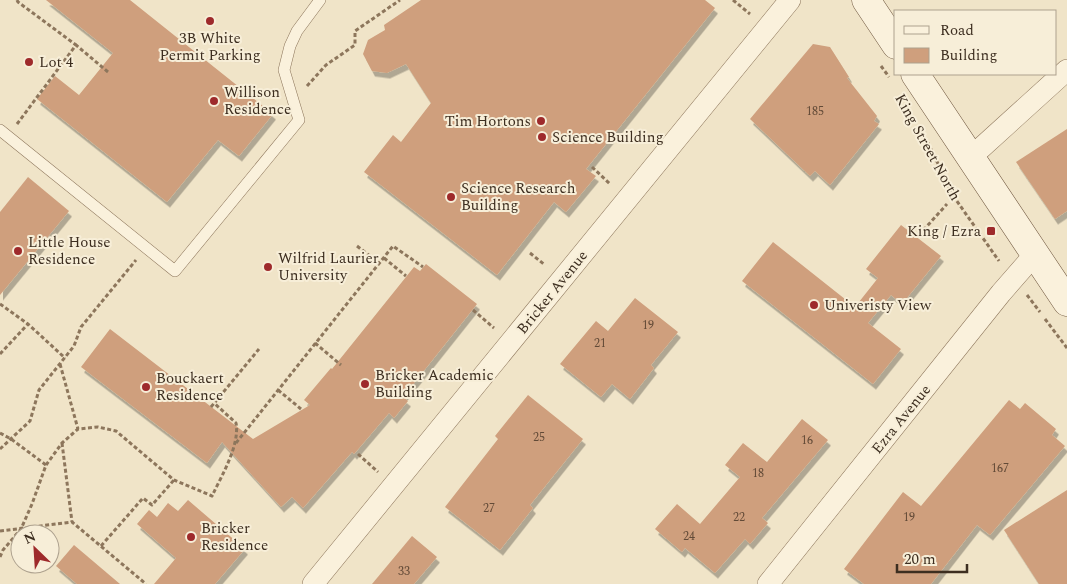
<svg xmlns="http://www.w3.org/2000/svg" width="1067" height="584" font-family="Spectral,serif">
	<defs>
		<filter id="shadow"><feDropShadow dx="3" dy="5.5" stdDeviation="0" flood-color="#0004"/></filter>
	</defs>
	<rect width="100%" height="100%" fill="#f0e4c8"/>
	<g fill="#cf9f7d" filter="url(#shadow)">
		<polygon points="46,0 130,0 273,114 239,156 218,140 167,202 37,99 55,76 79,95 113,53"/>
		<polygon points="421,0 705,0 715,8 586,169 596,176 566,212 554,202 497,275 364,172 393,135 401,142 431,103 406,64 387,73 372,71 363,54 368,40 385,30 384,25"/>
		<polygon points="813,44 830,47 849,77 847,78 877,116 874,121 879,124 830,185 815,171 810,176 750,119"/>
		<polygon points="1067,129 1067,211 1055,219 1016,162"/>
		<polygon points="28,177 69,211 0,295 0,212"/>
		<polygon points="901,225 941,256 902,304 891,295 868,323 901,349 873,384 742,281 773,242 855,307 878,278 866,269"/>
		<polygon points="426,264 477,304 403,397 408,401 394,418 389,413 354,454 352,452 303,508 292,497 281,507 222,442 207,463 81,367 110,329 253,439 310,405 304,400 331,368 332,369 414,267 420,271"/>
		<polygon points="635,298 678,332 651,365 654,368 630,399 612,384 601,397 560,364 596,321 608,331"/>
		<polygon points="528,395 583,439 530,505 533,508 500,550 445,507 498,439 495,436"/>
		<polygon points="1009,400 1020,409 1025,403 1056,429 1052,435 1065,446 990,535 977,525 931,584 864,584 844,569 903,492 921,506"/>
		<polygon points="802,419 828,440 762,518 768,523 750,544 745,539 715,573 685,548 682,552 655,529 677,504 700,524 740,477 725,465 743,443 767,462"/>
		<polygon points="1067,490 1067,584 1039,584 1004,530"/>
		<polygon points="188,500 245,549 215,584 154,584 176,558 137,524 149,510 157,517 168,503 178,511"/>
		<polygon points="412,536 437,557 414,584 372,584"/>
		<polygon points="74,545 120,584 77,584 56,566"/>
	</g>
	<g fill="none" stroke-linecap="round" stroke-linejoin="round">
		<defs>
			<polyline id="service" points="0,130 175,271 299,120 284,70 290,46 297,31 320,0"/>
			<g id="minor">
				<polyline points="970,158 1067,70"/>
				<polyline points="313,584 790,0"/>
				<polyline points="768,584 1001,293 1035,254"/>
			</g>
			<g id="secondary">
				<polyline points="866,0 896,45"/>
				<polyline points="915,74 1067,302"/>
			</g>
		</defs>
		<use href="#service" stroke="#8d765c" stroke-width="12"/>
		<use href="#minor" stroke="#8d765c" stroke-width="22"/>
		<use href="#secondary" stroke="#6f573f" stroke-width="29"/>
		<g stroke="#8d765c" stroke-width="3" stroke-dasharray="4 2.5" stroke-linecap="butt">
			<polyline points="17,0 18,2 76,45"/>
			<polyline points="733,0 750,14"/>
			<polyline points="881,66 889,77"/>
			<polyline points="307,86 326,65 355,45 355,31 400,0"/>
			<polyline points="17,124 76,45 108,72"/>
			<polyline points="928,143 954,197 999,261"/>
			<polyline points="592,167 610,184"/>
			<polyline points="919,235 947,204"/>
			<polyline points="357,246 379,263"/>
			<polyline points="530,253 545,265"/>
			<polyline points="384,258 406,276"/>
			<polyline points="1027,295 1040,312"/>
			<polyline points="0,304 28,324 65,358"/>
			<polyline points="473,310 494,328"/>
			<polyline points="1045,319 1067,348"/>
			<polyline points="315,343 341,365"/>
			<polyline points="0,354 28,324"/>
			<polyline points="60,364 78,429"/>
			<polyline points="278,390 301,409"/>
			<polyline points="211,407 259,349"/>
			<polyline points="0,433 11,439 46,465"/>
			<polyline points="62,443 72,522"/>
			<polyline points="236,443 393,246 423,267"/>
			<polyline points="0,449 30,421 39,390 74,346 81,327 136,260"/>
			<polyline points="358,454 378,472"/>
			<polyline points="0,531 72,522 146,584"/>
			<polyline points="101,546 143,498 152,505 174,480"/>
			<path d="M0 557 3 550 21 529 32 504 46 465 62 443 78 429 98 427 116 431 174 480 212 496C222 475 240 445 236 423L214 403"/>
		</g>
		<use href="#service" stroke="#faf1dc" stroke-width="11"/>
		<use href="#minor" stroke="#faf1dc" stroke-width="21"/>
		<use href="#secondary" stroke="#faf1dc" stroke-width="28"/>
	</g>
	<g fill="#9e2a2b" stroke="#f7eed8" stroke-width="2">
		<circle cx="210" cy="21" r="5"/>
		<circle cx="29" cy="62" r="5"/>
		<circle cx="214" cy="101" r="5"/>
		<circle cx="541" cy="121" r="5"/>
		<circle cx="542" cy="137" r="5"/>
		<circle cx="451" cy="197" r="5"/>
		<rect x="986" y="226" width="10" height="10" rx="2.5"/>
		<circle cx="18" cy="251" r="5"/>
		<circle cx="268" cy="267" r="5"/>
		<circle cx="814" cy="305" r="5"/>
		<circle cx="365" cy="384" r="5"/>
		<circle cx="146" cy="387" r="5"/>
		<circle cx="191" cy="537" r="5"/>
	</g>
	<g text-anchor="middle" stroke-width="4" stroke-linejoin="round" paint-order="stroke">
		<g font-size="12" fill="#624a37">
			<text x="815" y="115">185</text>
			<text x="648" y="329">19</text>
			<text x="600" y="347">21</text>
			<text x="539" y="441">25</text>
			<text x="807" y="444">16</text>
			<text x="1000" y="472">167</text>
			<text x="758" y="477">18</text>
			<text x="489" y="512">27</text>
			<text x="739" y="521">22</text>
			<text x="909" y="521">19</text>
			<text x="689" y="540">24</text>
			<text x="404" y="575">33</text>
		</g>
		<g font-size="15" fill="#3d2e20" stroke="#f7eed8" text-anchor="start">
			<text x="210" y="43" text-anchor="middle">3B White<tspan x="210" dy="17">Permit Parking</tspan></text>
			<text x="39" y="67">Lot 4</text>
			<text x="224" y="97">Willison<tspan x="224" dy="17">Residence</tspan></text>
			<text x="531" y="126" text-anchor="end">Tim Hortons</text>
			<text x="552" y="142">Science Building</text>
			<text x="461" y="193">Science Research<tspan x="461" dy="17">Building</tspan></text>
			<text x="981" y="236" text-anchor="end">King / Ezra</text>
			<text x="28" y="247">Little House<tspan x="28" dy="17">Residence</tspan></text>
			<text x="278" y="263">Wilfrid Laurier<tspan x="278" dy="17">University</tspan></text>
			<text x="824" y="310">Univeristy View</text>
			<text x="375" y="380">Bricker Academic<tspan x="375" dy="17">Building</tspan></text>
			<text x="156" y="383">Bouckaert<tspan x="156" dy="17">Residence</tspan></text>
			<text x="201" y="533">Bricker<tspan x="201" dy="17">Residence</tspan></text>
		</g>
		<g font-size="15" fill="#3d2e20" stroke="#f7eed8">
			<text transform="translate(928 147) rotate(61)" y="5">King Street North</text>
			<text transform="translate(552 292) rotate(-51)" y="5">Bricker Avenue</text>
			<text transform="translate(901 419) rotate(-51)" y="5">Ezra Avenue</text>
		</g>
	</g>
	<rect x="894" y="10" width="162" height="65" fill="#f7eed8" stroke="#ada18e"/>
	<rect x="904" y="26" width="25" height="8" fill="#faf1dc" stroke="#ada18e"/>
	<text x="940" y="35" font-size="15" fill="#3d2e20">Road</text>
	<rect x="904" y="48" width="25" height="15" fill="#cf9f7d" stroke="#ada18e"/>
	<text x="940" y="60" font-size="15" fill="#3d2e20">Building</text>
	<g transform="translate(35 549) rotate(335)"><circle r="24" fill="#f7eed8" stroke="#ada18e"/>
	<path d="M0-4L9 19L0 12L-9 19Z" fill="#9e2a2b"/>
	<text y="-8" font-size="14" font-weight="bold" text-anchor="middle" fill="#3d2e20">N</text>
	</g>
	<path d="M897 564v8h70v-8" fill="none" stroke="#3d2e20" stroke-width="2.5"/>
	<text x="904" y="564" font-size="15" fill="#3d2e20" stroke="#f7eed8" stroke-width="4" paint-order="stroke">20 m</text>
</svg>
